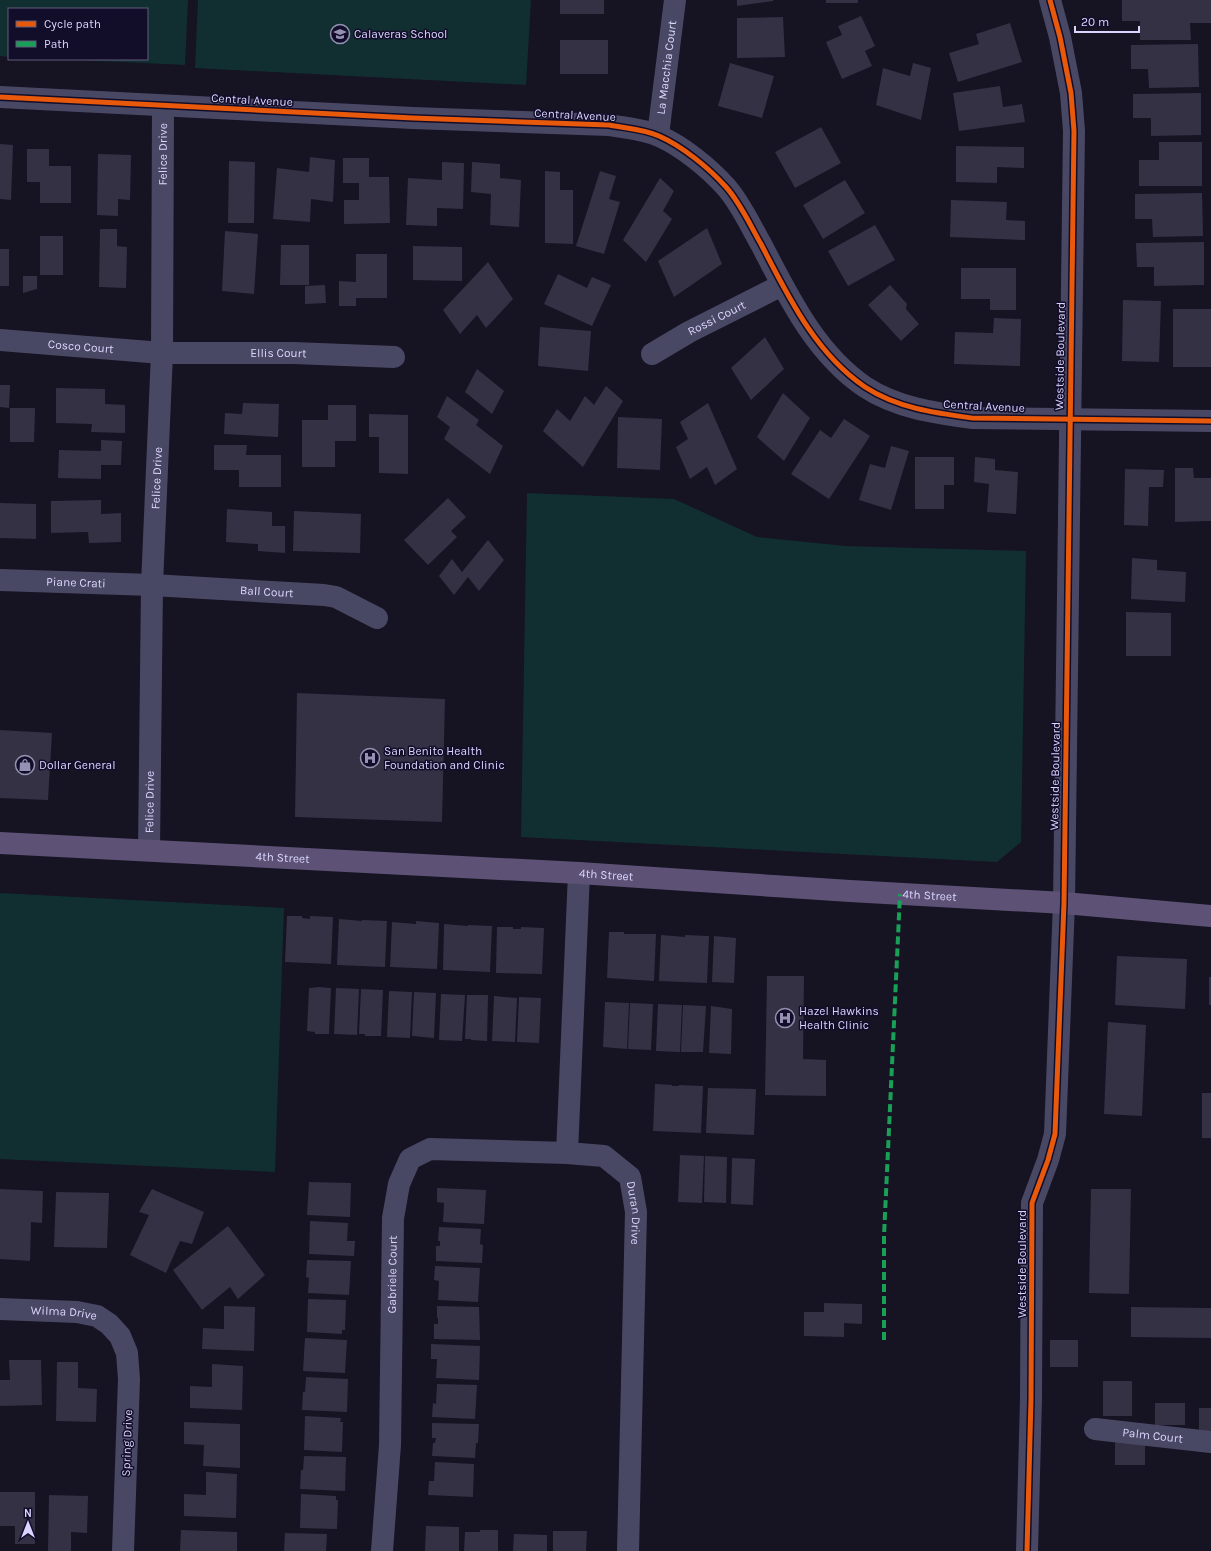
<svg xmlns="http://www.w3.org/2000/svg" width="1211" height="1551" font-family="Karla,sans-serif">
	<rect width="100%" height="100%" fill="#161323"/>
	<g fill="#112f30">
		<polygon points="0,0 188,0 185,65 58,59 147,59 147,9 9,9 9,57 0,56"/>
		<polygon points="198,0 531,0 526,85 195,68"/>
		<polygon points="527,493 674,499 757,537 845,546 1026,551 1021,842 997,862 521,837"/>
		<polygon points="0,893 284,908 275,1172 0,1159"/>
	</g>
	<g fill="#343145">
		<rect x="560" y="0" width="44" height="14"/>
		<polygon points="737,0 773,0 773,1 737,6"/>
		<rect x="826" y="0" width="32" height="3"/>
		<polygon points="1122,0 1211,0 1211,23 1190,23 1191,40 1140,40 1140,21 1122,21"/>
		<polygon points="861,16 875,46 865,51 872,66 842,79 826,42 842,35 838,26"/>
		<polygon points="783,17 785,57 737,58 737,18"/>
		<polygon points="1010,23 1022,62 958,82 949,53 979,44 976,34"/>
		<rect x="560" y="40" width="48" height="34"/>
		<polygon points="1198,44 1199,87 1149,88 1148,69 1131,69 1131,45"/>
		<polygon points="730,63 774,76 762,118 718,106"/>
		<polygon points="913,63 931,68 921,120 876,105 883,68 910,76"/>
		<polygon points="1000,86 1003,107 1022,104 1025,122 959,131 953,93"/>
		<polygon points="1201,93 1201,135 1151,136 1151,118 1133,118 1133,94"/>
		<polygon points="821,127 841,163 795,188 775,152"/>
		<polygon points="1159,142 1202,142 1202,186 1139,186 1139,160 1159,160"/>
		<polygon points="0,144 13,145 11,200 0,199"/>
		<polygon points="956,146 1024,147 1024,168 997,167 997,183 956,182"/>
		<polygon points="27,149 49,149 49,166 71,166 71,203 40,203 40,182 27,182"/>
		<polygon points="98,154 131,155 130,200 118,199 118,216 97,215"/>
		<polygon points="310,157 335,160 333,202 311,199 310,222 273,219 277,168 309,172"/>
		<polygon points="343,158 369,158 369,177 389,177 390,223 344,224 344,200 359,200 359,183 343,183"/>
		<polygon points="229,161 255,162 254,223 228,223"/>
		<polygon points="442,162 464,163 463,209 437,208 437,226 406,225 408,178 442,180"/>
		<polygon points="472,162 500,164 500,178 521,180 519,227 490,225 491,194 471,192"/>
		<polygon points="545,171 560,172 560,190 573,190 573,244 545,243"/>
		<polygon points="600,171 616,176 609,199 620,202 604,254 576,246"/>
		<polygon points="660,178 674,191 663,211 672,219 646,262 623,240"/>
		<polygon points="845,180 865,213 823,239 803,205"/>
		<polygon points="1202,193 1203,236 1153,237 1152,219 1135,219 1135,194"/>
		<polygon points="951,200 1007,202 1006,220 1025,221 1025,240 950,237"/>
		<polygon points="875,225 895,260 848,286 828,251"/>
		<polygon points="707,228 722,264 674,297 658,261"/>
		<polygon points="100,229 117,229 117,246 127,247 126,288 99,287"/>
		<polygon points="225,231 258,234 254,294 222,291"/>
		<rect x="40" y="236" width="23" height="39"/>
		<polygon points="1204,242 1204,285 1154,286 1154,267 1137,267 1136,243"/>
		<polygon points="281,245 309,245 309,285 280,285"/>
		<polygon points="413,246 462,247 462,281 413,280"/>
		<rect x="0" y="249" width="9" height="37"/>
		<polygon points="356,254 387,254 387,298 356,298 356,306 339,306 339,281 356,282"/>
		<polygon points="488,262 513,299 486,328 477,315 460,334 443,310"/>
		<polygon points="961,268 1016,268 1016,310 990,310 990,299 961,299"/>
		<polygon points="558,274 587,288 592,277 611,285 592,326 544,304"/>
		<polygon points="23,276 37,276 37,289 23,293"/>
		<polygon points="325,285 326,303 305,304 305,286"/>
		<polygon points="890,285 907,304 906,309 919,324 901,341 868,305"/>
		<polygon points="1123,300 1161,301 1159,362 1122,361"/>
		<rect x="1173" y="309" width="38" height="58"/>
		<polygon points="994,318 1021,319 1020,366 954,364 955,332 993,333"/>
		<polygon points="540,327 591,331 588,371 538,366"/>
		<polygon points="765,337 784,369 751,400 731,368"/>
		<polygon points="477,369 504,391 492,414 465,392"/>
		<polygon points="0,385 10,385 9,408 0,407"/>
		<polygon points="606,386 623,401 583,467 543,431 557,409 570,421 585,396 594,405"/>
		<polygon points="56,388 105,389 105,404 125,405 125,433 91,432 92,424 56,423"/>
		<polygon points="783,393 810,418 784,461 757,437"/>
		<polygon points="447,396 479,420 476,425 503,446 490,474 444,439 450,427 437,417"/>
		<polygon points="243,403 279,404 278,437 224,434 225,413 242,414"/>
		<polygon points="708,403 737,469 715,485 707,467 690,479 676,447 688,439 680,422"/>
		<polygon points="328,405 356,405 356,441 335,441 335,467 302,467 302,420 328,420"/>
		<polygon points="10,408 35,408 34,442 10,442"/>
		<polygon points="369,414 408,415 408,474 379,473 379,437 369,437"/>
		<polygon points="618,417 662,419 660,470 617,468"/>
		<polygon points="844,419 870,436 829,499 791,474 820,430 831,438"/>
		<polygon points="101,440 122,441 121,465 101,465 101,479 58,478 59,450 101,451"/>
		<polygon points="214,445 247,445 246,455 281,455 281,487 239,487 239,470 214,470"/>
		<polygon points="891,446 909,451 891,510 859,500 870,464 885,468"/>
		<polygon points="915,457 954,457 954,485 944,485 944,509 915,509"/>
		<polygon points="975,457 995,459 995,470 1018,472 1016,514 987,512 989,484 974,482"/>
		<polygon points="1175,468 1193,468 1194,478 1211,478 1211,521 1175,522"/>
		<polygon points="1125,469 1164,470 1163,487 1149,487 1148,526 1124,525"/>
		<polygon points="448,498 466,517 451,531 457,537 428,565 404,540"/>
		<polygon points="101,500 101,514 121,513 121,542 89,543 88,532 51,533 51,501"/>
		<polygon points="0,503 36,504 36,539 0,538"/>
		<polygon points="227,509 272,512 272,526 285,526 285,553 258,551 258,544 226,542"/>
		<polygon points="294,511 361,514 360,553 293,551"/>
		<polygon points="488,540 504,560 479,591 468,577 454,595 439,576 452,559 462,572"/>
		<polygon points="1132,558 1157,560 1157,570 1186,572 1185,602 1131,599"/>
		<polygon points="1126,612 1171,613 1171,656 1126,656"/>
		<polygon points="297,693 445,699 442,822 295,817"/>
		<polygon points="0,730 52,733 48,800 0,798"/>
		<polygon points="287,916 302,916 302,918 310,919 310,916 333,917 331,964 285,962"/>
		<polygon points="339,919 362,921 362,920 387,921 385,967 337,965"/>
		<polygon points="416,921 439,923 437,969 390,967 392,922 416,924"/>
		<polygon points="444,924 468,926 468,925 492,926 490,972 443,970"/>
		<polygon points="497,927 513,927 513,929 521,929 521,927 544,928 542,974 496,973"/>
		<polygon points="609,932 624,932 624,934 656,934 654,981 607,978"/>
		<polygon points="661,935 685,937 685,935 709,936 707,983 659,981"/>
		<polygon points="714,936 736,938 734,983 712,982"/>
		<polygon points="1117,956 1187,959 1185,1009 1115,1005"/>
		<polygon points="767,976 804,976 803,1059 826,1060 826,1096 765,1095"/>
		<rect x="1209" y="977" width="2" height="28"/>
		<polygon points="319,987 331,988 329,1034 315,1034 315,1032 307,1031 309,988"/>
		<polygon points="336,988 359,989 357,1035 334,1034"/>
		<polygon points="361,989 383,990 381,1036 365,1036 365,1034 359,1034"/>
		<polygon points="389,991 412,992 410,1038 387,1037"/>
		<polygon points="414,992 436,993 434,1038 412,1036"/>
		<polygon points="441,994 465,995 462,1041 439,1040"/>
		<polygon points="467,995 488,995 487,1041 471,1040 471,1039 465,1039"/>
		<polygon points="494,996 517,998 515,1042 492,1041"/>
		<polygon points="519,997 541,998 539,1043 517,1042"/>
		<polygon points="605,1002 629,1003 627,1049 603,1047"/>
		<polygon points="630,1003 653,1004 651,1050 628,1049"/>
		<polygon points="658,1004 682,1005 680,1052 656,1051"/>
		<polygon points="683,1005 706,1006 703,1052 681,1052"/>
		<polygon points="711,1006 732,1009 731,1054 709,1053"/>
		<polygon points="1108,1022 1146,1025 1142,1116 1104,1114"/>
		<polygon points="655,1084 672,1085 672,1086 679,1086 679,1085 703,1086 701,1133 653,1131"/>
		<polygon points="708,1088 756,1089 754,1135 706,1133"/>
		<rect x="1202" y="1093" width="9" height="45"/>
		<polygon points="680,1155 704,1156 702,1203 678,1202"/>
		<polygon points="705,1156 727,1157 726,1203 704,1202"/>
		<polygon points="732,1158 755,1159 753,1205 731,1204"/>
		<polygon points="309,1182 351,1183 350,1217 307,1215"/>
		<polygon points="437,1188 486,1190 484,1224 443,1222 444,1203 437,1202"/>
		<polygon points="0,1189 43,1191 42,1223 31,1222 30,1261 0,1259"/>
		<polygon points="152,1189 204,1212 192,1244 180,1241 166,1273 130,1255 149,1215 139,1212"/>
		<polygon points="1091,1189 1131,1189 1129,1294 1089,1293"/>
		<polygon points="56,1192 109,1193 107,1248 54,1247"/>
		<polygon points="310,1221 348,1223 347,1241 355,1241 354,1256 309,1254"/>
		<polygon points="228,1226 265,1275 238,1299 230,1287 202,1310 173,1270"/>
		<polygon points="439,1227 481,1229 480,1244 483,1245 482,1263 436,1261 436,1246 440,1246 440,1241 438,1241"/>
		<polygon points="307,1260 351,1261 349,1295 308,1293 309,1278 306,1277"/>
		<polygon points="435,1266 480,1268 478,1302 438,1300 439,1281 434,1280"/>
		<polygon points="308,1299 346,1300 345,1330 342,1330 342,1334 307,1332"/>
		<polygon points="824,1303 862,1304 862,1324 844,1323 844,1337 804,1336 804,1312 824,1312"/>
		<polygon points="224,1306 255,1307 254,1351 202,1349 203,1328 224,1329"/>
		<polygon points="437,1306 479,1307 480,1340 434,1339 434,1324 438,1324 438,1318 437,1318"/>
		<polygon points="1131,1307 1211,1308 1211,1338 1131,1337"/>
		<polygon points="305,1338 347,1340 345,1373 303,1371"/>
		<rect x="1050" y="1340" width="28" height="27"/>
		<polygon points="431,1344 480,1346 479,1380 436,1378 437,1359 431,1359"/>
		<polygon points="9,1360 41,1360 42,1405 0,1406 0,1380 10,1380"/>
		<polygon points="57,1362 78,1362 78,1388 97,1389 96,1422 56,1421"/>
		<polygon points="212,1364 243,1366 242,1410 190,1408 190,1386 212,1387"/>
		<polygon points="306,1377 348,1379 347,1412 302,1410 303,1392 305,1392"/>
		<rect x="1103" y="1381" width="29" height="35"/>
		<polygon points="437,1384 477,1385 475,1419 432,1417 433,1403 436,1404"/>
		<rect x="1155" y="1403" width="30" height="22"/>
		<rect x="1199" y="1408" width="12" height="24"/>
		<polygon points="305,1416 341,1418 340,1422 343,1422 342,1452 304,1450"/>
		<polygon points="184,1422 240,1424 240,1468 203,1466 204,1445 184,1444"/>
		<polygon points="432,1423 479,1424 478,1443 476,1443 475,1458 432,1456 433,1443 435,1443 436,1438 432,1438"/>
		<rect x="1115" y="1438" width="30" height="27"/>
		<polygon points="304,1456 346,1457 345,1491 300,1489 301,1470 303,1470"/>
		<polygon points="435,1462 474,1464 473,1497 428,1495 429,1481 434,1481"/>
		<polygon points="206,1472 237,1474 236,1518 184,1516 184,1494 206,1495"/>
		<polygon points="0,1492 35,1492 35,1544 15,1544 15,1526 0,1526"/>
		<polygon points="301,1494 336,1496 336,1500 338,1500 337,1529 300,1528"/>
		<polygon points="49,1495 88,1496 87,1533 71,1532 71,1551 48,1551"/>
		<polygon points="426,1526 459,1527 459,1551 425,1551"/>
		<polygon points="181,1530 237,1532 237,1551 180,1551"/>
		<polygon points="480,1530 498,1530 498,1551 464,1551 465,1532 480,1532"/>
		<polygon points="553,1531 587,1531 586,1551 553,1551"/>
		<polygon points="285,1533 327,1534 326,1551 284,1551"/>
		<polygon points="514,1534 547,1535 547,1551 513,1551"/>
	</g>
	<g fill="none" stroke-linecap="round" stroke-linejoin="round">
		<g stroke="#494864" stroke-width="22">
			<path d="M0 97 413 118 609 125C625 128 644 129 659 136 682 146 709 168 726 187 741 204 750 225 761 244 788 296 815 353 865 387 897 408 935 413 972 418L1211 421"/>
			<path id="s1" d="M658 135 675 0"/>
			<path id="s2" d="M0 340 162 353H294L394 357"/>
			<path id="s3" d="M652 354 689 332 782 285"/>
			<path id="s4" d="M0 580 152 585 324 595 336 597 377 618"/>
			<path id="s5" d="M149 850 152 585 162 353 163 106"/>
			<path id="s6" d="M579 873 567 1153 604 1156 630 1177 636 1212 628 1551"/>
			<path id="s7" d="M0 1309 77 1312 97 1316 109 1324 120 1336 127 1353 129 1379 123 1551"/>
			<path id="s8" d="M1095 1429 1211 1442"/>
			<path id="s9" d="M382 1551 390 1445 393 1218 399 1184 410 1159 430 1149 567 1153"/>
			<polyline points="1027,1551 1031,1399 1032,1203 1048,1160 1055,1134 1064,903 1074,131 1071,93 1060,37 1050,0"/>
		</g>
		<path stroke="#5d5275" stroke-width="22" id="s10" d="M0 843 579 873 850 891 1064 903 1211 916"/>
		<polyline stroke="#1a9f57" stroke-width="4" stroke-dasharray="8 4" stroke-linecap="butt" points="884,1340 884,1236 900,894"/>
		<defs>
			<g id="cycleway">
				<path d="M0 97 413 118 609 125C625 128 644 129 659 136 682 146 709 168 726 187 741 204 750 225 761 244 788 296 815 353 865 387 897 408 935 413 972 418L1211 421"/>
				<polyline points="1027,1551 1031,1399 1032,1203 1048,1160 1055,1134 1064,903 1074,131 1071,93 1060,37 1050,0"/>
			</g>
		</defs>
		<use href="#cycleway" stroke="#120d29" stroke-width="8"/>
		<use href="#cycleway" stroke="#e8590c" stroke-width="5"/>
	</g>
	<defs>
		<symbol id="school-ring" viewBox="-11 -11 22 22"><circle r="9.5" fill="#120d29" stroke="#9591b2" stroke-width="1.5"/><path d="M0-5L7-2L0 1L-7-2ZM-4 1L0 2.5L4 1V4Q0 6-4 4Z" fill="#9591b2"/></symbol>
		<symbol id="hospital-ring" viewBox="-11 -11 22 22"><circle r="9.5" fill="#120d29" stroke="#9591b2" stroke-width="1.5"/><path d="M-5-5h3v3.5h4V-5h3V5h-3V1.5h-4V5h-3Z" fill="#9591b2"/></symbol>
		<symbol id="shop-ring" viewBox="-11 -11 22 22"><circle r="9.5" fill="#120d29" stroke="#9591b2" stroke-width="1.5"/><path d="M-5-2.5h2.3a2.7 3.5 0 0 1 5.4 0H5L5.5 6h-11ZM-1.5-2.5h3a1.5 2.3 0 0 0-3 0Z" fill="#9591b2"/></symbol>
	</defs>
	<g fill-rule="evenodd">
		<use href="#school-ring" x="329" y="23" width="22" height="22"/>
		<use href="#hospital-ring" x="359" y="747" width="22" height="22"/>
		<use href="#shop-ring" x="14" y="754" width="22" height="22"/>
		<use href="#hospital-ring" x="774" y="1007" width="22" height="22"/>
	</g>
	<g text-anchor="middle" stroke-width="3" stroke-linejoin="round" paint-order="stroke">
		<g font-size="12" fill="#dad5ff" stroke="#120d29" text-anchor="start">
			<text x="354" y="38">Calaveras School</text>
			<text x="384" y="755">San Benito Health<tspan x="384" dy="14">Foundation and Clinic</tspan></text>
			<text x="39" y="769">Dollar General</text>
			<text x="799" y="1015">Hazel Hawkins<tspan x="799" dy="14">Health Clinic</tspan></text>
		</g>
		<g font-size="12" fill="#dad5ff" stroke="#120d29">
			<text dy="4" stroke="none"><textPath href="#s1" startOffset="68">La Macchia Court</textPath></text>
			<text transform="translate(252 100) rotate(3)" y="4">Central Avenue</text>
			<text transform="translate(575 115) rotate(3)" y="4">Central Avenue</text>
			<text dy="4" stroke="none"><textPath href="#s5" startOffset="696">Felice Drive</textPath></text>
			<text dy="4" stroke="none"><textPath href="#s3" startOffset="74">Rossi Court</textPath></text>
			<text dy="4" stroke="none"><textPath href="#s2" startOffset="81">Cosco Court</textPath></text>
			<text dy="4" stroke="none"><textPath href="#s2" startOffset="279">Ellis Court</textPath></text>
			<text transform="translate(1060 356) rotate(-89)" y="4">Westside Boulevard</text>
			<text transform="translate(984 406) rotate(3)" y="4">Central Avenue</text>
			<text dy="4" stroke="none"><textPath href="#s5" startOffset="372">Felice Drive</textPath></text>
			<text dy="4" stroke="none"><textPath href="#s4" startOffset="76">Piane Crati</textPath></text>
			<text dy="4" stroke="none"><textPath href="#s4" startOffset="267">Ball Court</textPath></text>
			<text transform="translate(1055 776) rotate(-89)" y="4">Westside Boulevard</text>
			<text dy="4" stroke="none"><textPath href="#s5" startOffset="48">Felice Drive</textPath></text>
			<text dy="4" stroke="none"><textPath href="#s10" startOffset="283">4th Street</textPath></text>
			<text dy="4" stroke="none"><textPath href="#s10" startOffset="607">4th Street</textPath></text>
			<text dy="4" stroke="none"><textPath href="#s10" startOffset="931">4th Street</textPath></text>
			<text dy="4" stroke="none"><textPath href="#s6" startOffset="387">Duran Drive</textPath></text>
			<text transform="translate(1022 1264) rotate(-90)" y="4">Westside Boulevard</text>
			<text dy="4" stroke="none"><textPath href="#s9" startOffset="277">Gabriele Court</textPath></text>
			<text dy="4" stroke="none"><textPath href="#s7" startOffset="64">Wilma Drive</textPath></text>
			<text dy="4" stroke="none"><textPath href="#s8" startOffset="58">Palm Court</textPath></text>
			<text transform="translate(127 1443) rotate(-88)" y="4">Spring Drive</text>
		</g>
	</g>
	<rect x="8" y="8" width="140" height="52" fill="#120d29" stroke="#625d7f"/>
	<rect x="16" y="21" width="20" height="6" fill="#e8590c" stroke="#625d7f"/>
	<text x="44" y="28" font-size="12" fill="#dad5ff">Cycle path</text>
	<rect x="16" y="41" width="20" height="6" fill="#1a9f57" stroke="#625d7f"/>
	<text x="44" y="48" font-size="12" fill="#dad5ff">Path</text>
	<g transform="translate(28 1523)" stroke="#120d29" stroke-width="3" paint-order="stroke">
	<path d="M0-3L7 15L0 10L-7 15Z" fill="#dad5ff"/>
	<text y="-6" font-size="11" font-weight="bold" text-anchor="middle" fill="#dad5ff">N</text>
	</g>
	<path d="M1075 26v6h64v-6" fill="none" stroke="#dad5ff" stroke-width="2"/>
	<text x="1081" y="26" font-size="12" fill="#dad5ff" stroke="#120d29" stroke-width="3" paint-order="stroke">20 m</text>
</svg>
